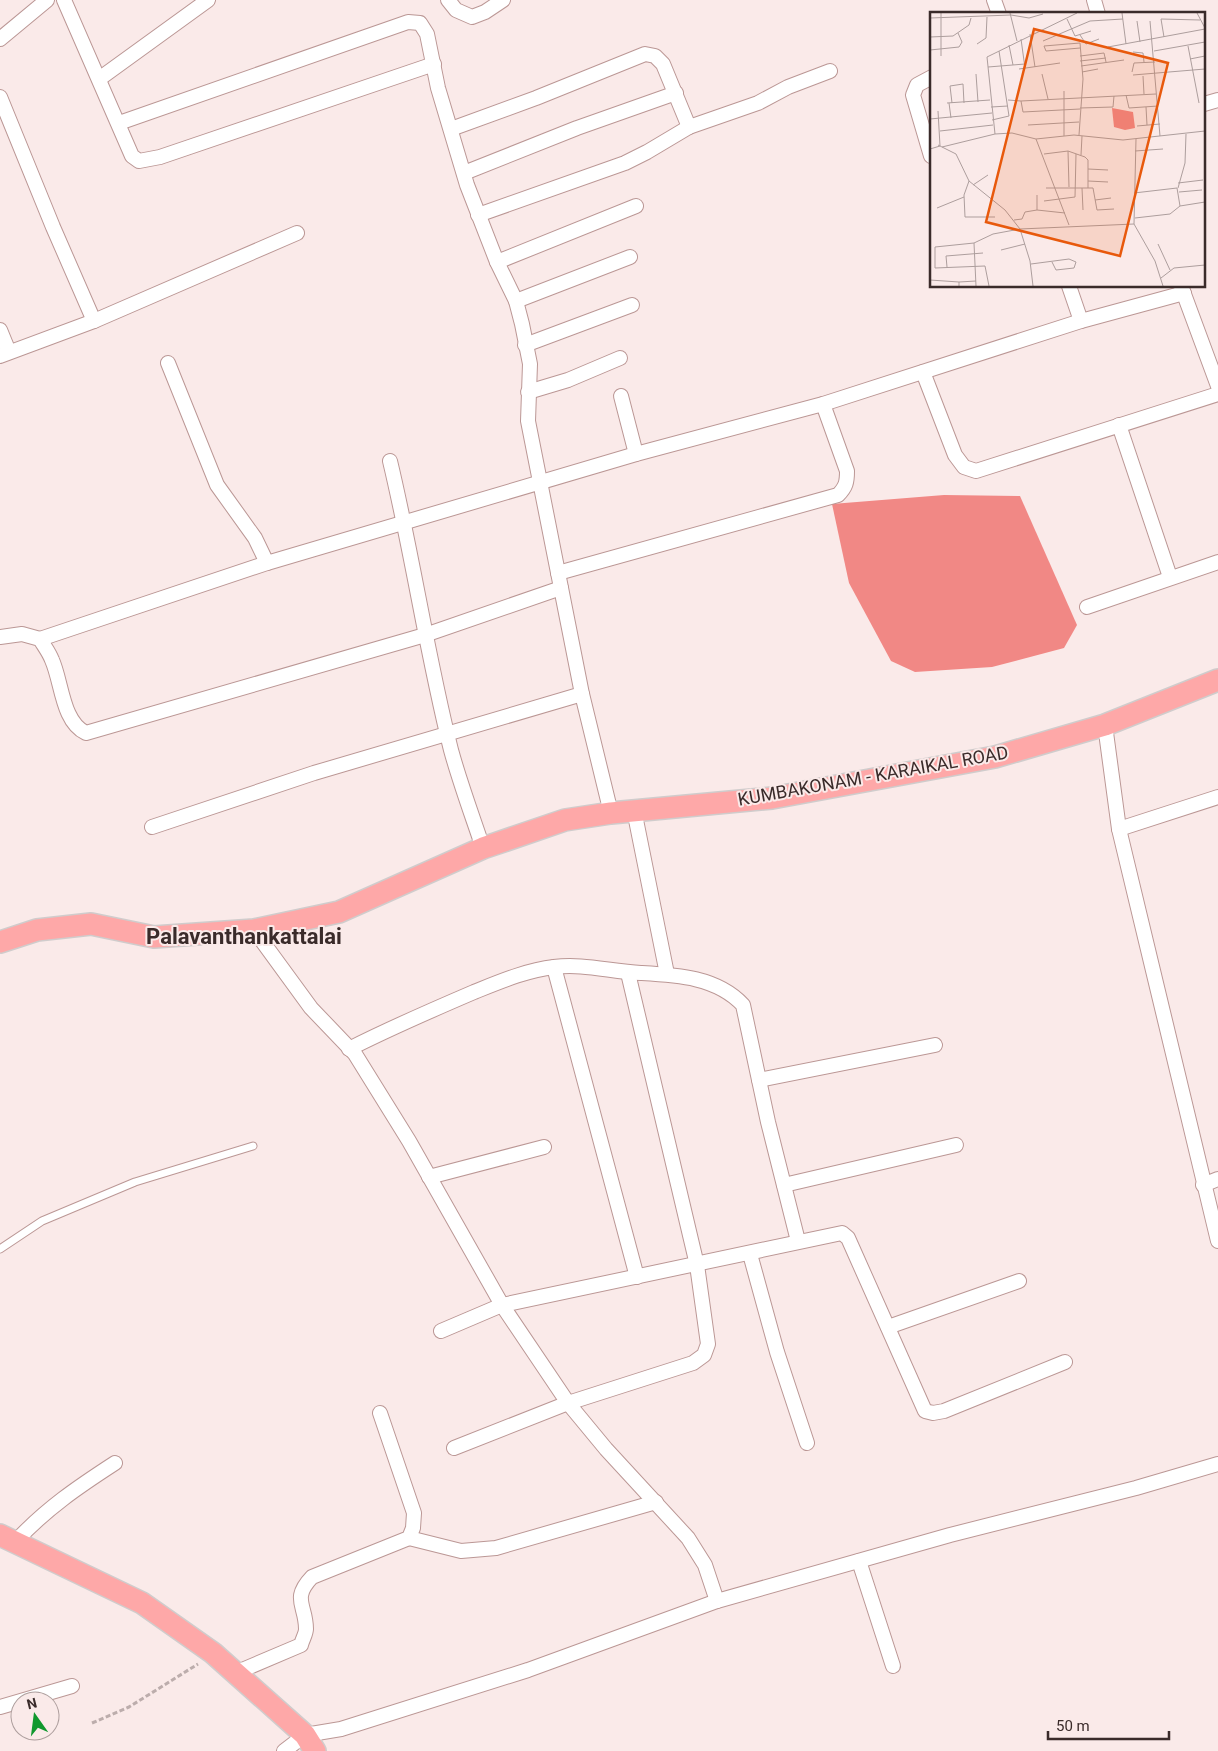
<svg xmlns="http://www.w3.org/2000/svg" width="1218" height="1751" font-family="Roboto,sans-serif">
	<rect width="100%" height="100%" fill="#faeae9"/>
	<polygon fill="#f18885" points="944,495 1020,496 1077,625 1064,648 992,667 915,672 891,661 849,583 832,504"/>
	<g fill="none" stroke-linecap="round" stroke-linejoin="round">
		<defs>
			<polyline id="lane" points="0,1249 42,1221 135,1182 253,1146"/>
			<g id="street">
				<polyline points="64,0 132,156 139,161 160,157 434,64"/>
				<polyline points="448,0 456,10 472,17 485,12 503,0"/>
				<polyline points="994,0 999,14"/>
				<polyline points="1094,0 1098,14"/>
				<polyline points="0,39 47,0"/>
				<polyline points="99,79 208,0"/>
				<polyline points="0,97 53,227 94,321"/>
				<polyline points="1204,104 1218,100"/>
				<polyline points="119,123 408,22 420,23 427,34 438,88 467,185 497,262 516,301 522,324 530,364 528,421 582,694 611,813"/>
				<polyline points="451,129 536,98 645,54 655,56 663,64 689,127"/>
				<polyline points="931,156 913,95 917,85 932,77"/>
				<polyline points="464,173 577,128 676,93"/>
				<polyline points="478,215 625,163 647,152 689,127 758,103 788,87 830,71"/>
				<polyline points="497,262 636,206"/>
				<polyline points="1069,286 1081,321"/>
				<polyline points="1181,286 1218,386"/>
				<polyline points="516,301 630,257"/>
				<polyline points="0,330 9,352"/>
				<polyline points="525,345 632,305"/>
				<polyline points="0,356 94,321 297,233"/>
				<polyline points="168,363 217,485 255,538 267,563"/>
				<polyline points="923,372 955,455 964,467 976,471 1218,394"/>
				<polyline points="528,392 568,380 620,358"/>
				<polyline points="621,396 636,454"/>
				<polyline points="1119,425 1170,577"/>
				<path d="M390 461C413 557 427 655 451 750 460 783 472 815 483 848"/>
				<path d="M558 573 838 495C846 487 847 482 847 471L823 404"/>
				<polyline points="1087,607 1218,562"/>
				<path d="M0 637 22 634 40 639C44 646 49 652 52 660 62 682 62 722 86 733L425 635 561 588"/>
				<polyline points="40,639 267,563 636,454 823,404 1081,321 1184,293"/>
				<polyline points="1105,725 1119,829 1218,1241"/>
				<polyline points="634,810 667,974"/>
				<polyline points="152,827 314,773 582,694"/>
				<polyline points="1119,829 1218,797"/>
				<polyline points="254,930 311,1008 355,1054 409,1141 502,1305 568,1403 606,1449 688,1538 705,1565 717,1601"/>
				<polyline points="554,967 637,1277"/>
				<path d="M349 1049C390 1028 432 1010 474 992 499 982 527 970 554 967 583 963 612 972 641 973 677 975 717 977 743 1005L768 1122 798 1241"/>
				<polyline points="759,1080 935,1045"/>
				<polyline points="429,1177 544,1147"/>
				<polyline points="784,1185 956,1145"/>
				<polyline points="1203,1185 1218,1179"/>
				<polyline points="750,1254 777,1352 807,1443"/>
				<polyline points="888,1327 1019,1281"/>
				<polyline points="441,1331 502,1305 842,1233 848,1238 925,1411 933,1413 944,1411 1065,1362"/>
				<polyline points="454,1448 568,1403 693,1363 704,1355 708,1344 697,1265 628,973"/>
				<polyline points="409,1538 461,1551 496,1548 656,1502"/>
				<path d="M16 1541C47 1508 78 1487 115 1463"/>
				<polyline points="859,1561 893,1666"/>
				<path d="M235 1673 301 1645C302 1640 306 1634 306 1629 306 1605 291 1599 312 1577L409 1538 413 1528 414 1513 380 1413"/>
				<polyline points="0,1707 72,1686"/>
				<polyline points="284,1751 305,1735 341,1729 528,1670 717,1601 950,1535 1136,1488 1218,1464"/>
			</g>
			<g id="primary">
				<polyline points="0,942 37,930 91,924 154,937 254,930 339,912 483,848 565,820 611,813 772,798 995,757 1105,725 1218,680"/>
				<polyline points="0,1535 142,1603 213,1653 305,1735 315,1751"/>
			</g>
		</defs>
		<use href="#lane" stroke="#bb9795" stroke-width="9"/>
		<use href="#street" stroke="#bb9795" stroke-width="16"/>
		<use href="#primary" stroke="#d0cccc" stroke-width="24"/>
		<polyline stroke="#bcadac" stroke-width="3" stroke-dasharray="5 2.5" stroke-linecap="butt" points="92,1723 129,1707 198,1664"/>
		<use href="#lane" stroke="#fff" stroke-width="7"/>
		<use href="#street" stroke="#fff" stroke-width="14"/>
		<use href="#primary" stroke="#fea8a8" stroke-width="21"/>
	</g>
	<g text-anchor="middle" stroke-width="4" stroke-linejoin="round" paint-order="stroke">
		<g font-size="18" fill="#3a2b2a" stroke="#faeae9">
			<text transform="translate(873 776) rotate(-10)" y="6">KUMBAKONAM - KARAIKAL ROAD</text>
		</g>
		<g font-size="22" font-weight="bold" fill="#3a2b2a" stroke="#faeae9">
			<text x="244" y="944">Palavanthankattalai</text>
		</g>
	</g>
	<g transform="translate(930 12)">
		<rect width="275" height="275" fill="#faeae9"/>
		<path d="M182 96 203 100 205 116 195 118 184 115Z" fill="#f18885"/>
		<path fill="none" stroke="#ad9e9d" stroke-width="1" d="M11 1V44M80 1 87 29M192 1 196 32M267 1 275 16M0 6 81 3 99 6 113 2M137 7 145 24 161 19M207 9 210 30M220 9 230 124M100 22 105 55M150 23 156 32 169 27M0 25 23 24 39 13 41 6M234 25 231 7 270 8M91 27 95 56M113 29 160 9 193 7M47 32 56 26 57 5M79 33 83 53M114 34 150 31 153 67 149 123M114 34 116 39 150 36M258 34 269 91M178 35 275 17M0 38 29 35 32 30 28 21M224 39 275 30M203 40 213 41 214 50M150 44 174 41 176 50M260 47 275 44M150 49 176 46M151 54 194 48M58 55 95 52M89 57 130 51M152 60 168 57M202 60 204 51 225 50M46 62 48 90M112 62 118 87M203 63 275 57M213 64 214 82M196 83 199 96 228 94M78 88 91 89 93 100 150 97M91 89 226 82M17 91 60 88M19 91 21 106M22 91 20 74 33 72 34 91M61 95 78 94M216 95 217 113M150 96 183 95 184 84M0 107 62 101M62 108 79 104 69 39M98 113 149 110M207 114 230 112M10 119 63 113M65 122 57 45 147 1M134 124V79M106 127 139 213M206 127 204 212 225 249 233 274M8 133 26 142 39 169 75 198 90 217 100 249 103 274M12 135 65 122 82 121 106 127 144 123 193 128 275 119M0 137 10 134 8 99M138 139 139 175M205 139 233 137M114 142 138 139 155 145 158 148V176M151 143 152 124M158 157 178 158M39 169 34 183 35 205H65M158 169 178 170M248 171 273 168M43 173 58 163M116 176H163L167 198 184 197M152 176 153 198M248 176 255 151 256 122M249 180 272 178M204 181 247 176 250 194 240 202 205 206M165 188 181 186M114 189 145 185 146 142M250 194 275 190M7 196 34 185M107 198 135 201M84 208 92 207 95 200 107 198V183M44 231 46 274M228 232 240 258M71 238 95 232M101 252 139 247 146 250 144 256 126 258 122 250M17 255 16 244 53 241M231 266 244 256 275 253M0 268 29 270V274M29 270 46 269M59 274 55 254 5 256V235L44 231 63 222 90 217 204 212"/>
		<path fill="#e8590c" fill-opacity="0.15" stroke="#e8590c" stroke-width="2.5" d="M104 17 238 51 190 244 56 210Z"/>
		<rect width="275" height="275" fill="none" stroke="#3a2b2a" stroke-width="2.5"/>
	</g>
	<g transform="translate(35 1716) rotate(346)"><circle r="24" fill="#faeae9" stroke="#ad9e9d"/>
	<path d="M0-4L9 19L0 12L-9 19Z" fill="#10982e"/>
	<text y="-8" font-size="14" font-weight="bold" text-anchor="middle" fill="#3a2b2a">N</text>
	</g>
	<path d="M1048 1731v8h121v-8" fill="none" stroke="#3a2b2a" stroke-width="2.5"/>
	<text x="1056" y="1731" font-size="15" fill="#3a2b2a" stroke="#faeae9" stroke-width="4" paint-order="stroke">50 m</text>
</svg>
